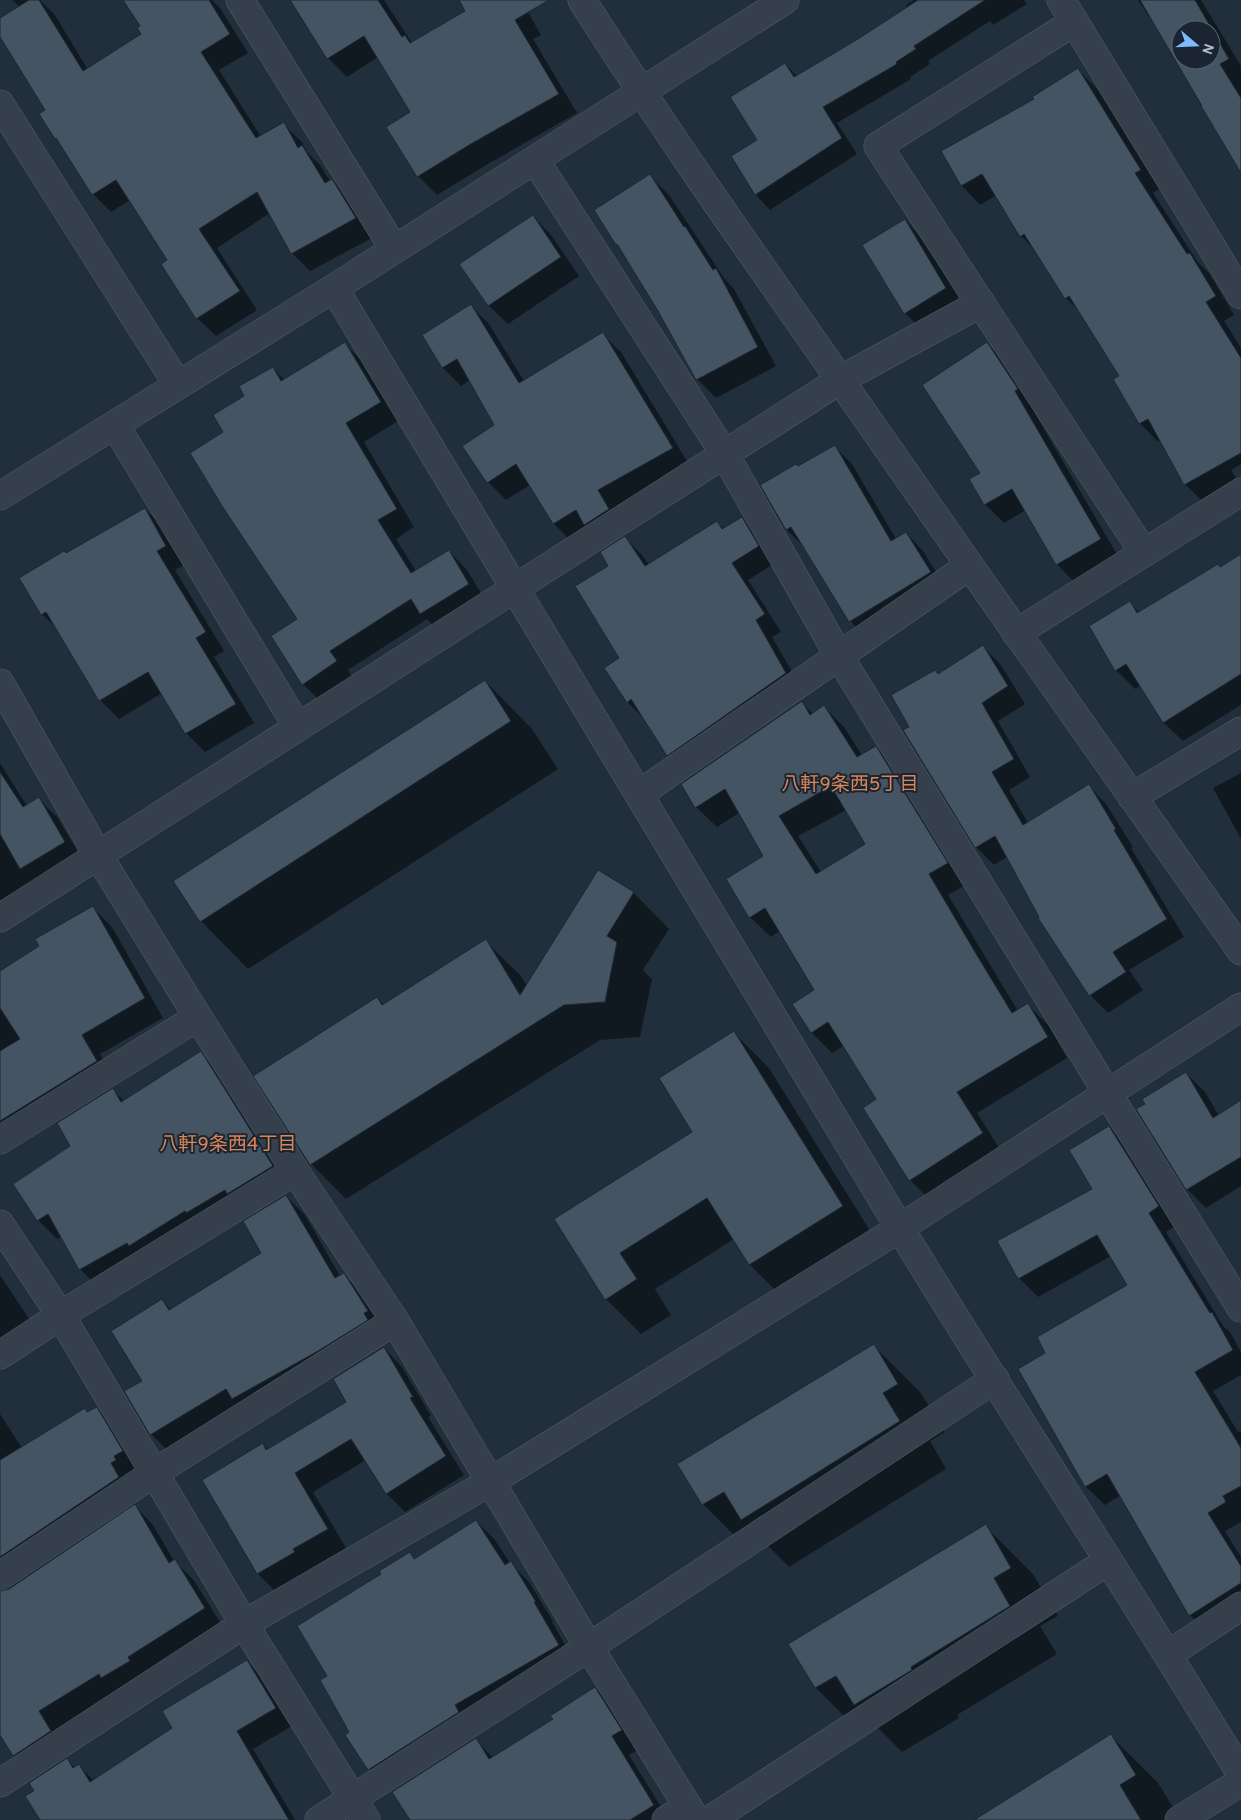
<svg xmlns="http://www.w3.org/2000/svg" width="1241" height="1820" font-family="Overpass,'Noto Sans JP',sans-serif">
	<rect width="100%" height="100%" fill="#212f3c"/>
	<g fill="#0007" fill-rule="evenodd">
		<polygon points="12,0 40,0 55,15 88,70 142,35 142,27 124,0 212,0 220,8 248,53 219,70 261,137 283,124 302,142 307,152 320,165 330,181 332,180 350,198 374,237 310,271 292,253 270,213 217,248 257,310 216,336 197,318 162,264 168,260 130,200 111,212 93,194 61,143 56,138 47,110 0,35 0,20 20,7"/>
		<polygon points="292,0 384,0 412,43 467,11 460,0 521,0 541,35 533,39 577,113 488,164 437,195 418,176 388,128 412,113 378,57 347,77 328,58"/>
		<polygon points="914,0 1024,0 1027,4 993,25 990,21 928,61 930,64 910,77 911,79 837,123 857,154 770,210 756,195 759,140 785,64 797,76 858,40 907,8 906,5"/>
		<path d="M1138 0H1201L1241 66V164L1154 21 1147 14ZM1181 30H1211V60H1181Z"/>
		<polygon points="1078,70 1097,89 1159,189 1153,193 1197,261 1209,273 1234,315 1224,321 1241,348 1241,464 1231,470 1239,483 1204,503 1185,484 1161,440 1158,442 1140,423 1121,377 1081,313 1066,298 1035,250 1021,236 997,195 980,205 962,186 1036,100"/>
		<polygon points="650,176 669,195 724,278 734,289 776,366 716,398 697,379 659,310 621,248 617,244"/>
		<polygon points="533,216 551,235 579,276 508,324 489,306 461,265"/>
		<polygon points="905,220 923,239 964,307 924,332 905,313"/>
		<polygon points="471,306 489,324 524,381 602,334 621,352 690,466 572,542 554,524 530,485 506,500 488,482 495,426 470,380 461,386 443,368 423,335"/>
		<polygon points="345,344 363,362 398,421 364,442 414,527 396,539 416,571 449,551 467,570 487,603 440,632 427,619 348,670 354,680 321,702 303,684 298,620 225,432 246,396 272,368 285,380"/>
		<polygon points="987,344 1006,362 1036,408 1033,410 1119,558 1075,583 1057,564 1026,510 1004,523 985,504"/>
		<polygon points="835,447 852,464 896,539 906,533 923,551 947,590 868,639 850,621 804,547 787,530 762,485"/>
		<polygon points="145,509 164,528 184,565 175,570 224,651 214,657 254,723 205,752 186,733 162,693 119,719 100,700 58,630 42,614 66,554"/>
		<polygon points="742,519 759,536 775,563 748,580 781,632 772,637 803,691 685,772 668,755 645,719 627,702 620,659 610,567 625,538 642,555 649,565 717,522 724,529"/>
		<polygon points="1241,556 1241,705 1183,741 1164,723 1141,685 1135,689 1116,670 1130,603 1140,613"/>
		<polygon points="983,647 1001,665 1025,704 998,721 1030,777 1009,790 1028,823 1089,786 1106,804 1133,847 1131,848 1184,937 1129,970 1143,990 1108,1013 1090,995 1040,917 1007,857 994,865 976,847 911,727 939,675"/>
		<polygon points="485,681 532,729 558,769 248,969 201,921"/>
		<path d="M801 702 813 714 824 707 844 727 862 755 876 747 896 768 967 884 948 895 998 978 1018 1011 1028 1005 1048 1025 1067 1058 977 1113 1003 1154 930 1200 910 1180 878 1099 843 1046 832 1053 812 1033 794 1004 815 990 780 931 771 937 750 917 764 857 739 813 717 827 696 807ZM846 810 866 845 821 872 798 836Z"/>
		<polygon points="0,763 27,806 39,799 58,818 83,861 0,911"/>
		<polygon points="1241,773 1241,839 1213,788"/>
		<polygon points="598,872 634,893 669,929 643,970 652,979 640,1037 600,1040 346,1199 311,1164 377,998 384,1005 485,941 521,976 527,986"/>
		<polygon points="93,908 112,927 163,1018 100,1054 115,1080 18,1140 0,1123 0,973 41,947"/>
		<polygon points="734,1033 769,1068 877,1242 785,1300 750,1265 734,1239 655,1289 671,1315 641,1334 606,1299 556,1219 694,1132"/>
		<polygon points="200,1053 219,1072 291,1185 99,1288 80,1269 62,1236 57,1239 38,1220 72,1146 113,1090 125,1102"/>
		<polygon points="1186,1073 1205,1092 1219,1116 1241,1101 1241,1186 1206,1208 1187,1189 1138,1110"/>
		<polygon points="1109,1127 1128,1146 1177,1225 1166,1232 1223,1326 1230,1332 1241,1352 1241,1375 1213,1391 1238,1432 1241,1431 1241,1522 1225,1531 1241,1557 1241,1613 1208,1634 1190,1615 1121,1495 1105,1505 1086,1487 1019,1369 1047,1354 1129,1285 1111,1256 1038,1297 1019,1278 1094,1189"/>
		<polygon points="286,1196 305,1215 340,1276 343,1274 362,1293 386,1330 170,1453 151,1434 143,1382 162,1300 171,1310 263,1253"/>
		<polygon points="0,1275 41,1337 0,1365"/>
		<polygon points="874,1346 921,1393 945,1432 930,1441 946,1469 789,1567 765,1543 751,1552 703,1504"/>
		<polygon points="384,1348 402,1367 431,1416 428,1417 464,1475 405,1512 387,1494 366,1460 313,1492 346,1548 311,1568 313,1571 276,1592 258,1574 204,1481 262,1445 268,1450 347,1402"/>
		<polygon points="97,1408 115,1427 141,1470 4,1588 3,1592 9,1590 135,1506 153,1525 174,1561 193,1579 223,1627 32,1774 14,1755 0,1732 0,1414 22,1448 85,1410 88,1413"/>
		<polygon points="476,1521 495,1540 510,1563 529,1582 553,1621 552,1622 576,1664 388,1788 369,1769 350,1733 329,1676 382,1575 410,1554 415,1560"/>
		<polygon points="985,1526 1033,1574 1058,1616 1040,1626 1057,1654 957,1715 959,1718 902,1752 877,1727 863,1735 816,1688 790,1645"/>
		<polygon points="247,1662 265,1680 292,1726 253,1749 295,1820 40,1820 35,1791 67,1759 75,1768 79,1766 94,1781 174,1729"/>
		<polygon points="595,1688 614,1707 640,1749 629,1755 669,1820 412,1820 476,1740 493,1758 554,1720"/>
		<polygon points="1110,1735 1158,1783 1181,1820 976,1820"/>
	</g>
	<g fill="#445463" stroke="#1c2733" fill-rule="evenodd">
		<polygon points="29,0 39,0 83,71 141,34 137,28 140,26 123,0 209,0 230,34 201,52 256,138 284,122 298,148 302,145 325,183 332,179 356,218 291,254 257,192 199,229 240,291 196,319 161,264 167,260 116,180 92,195 56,138 55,139 39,114 45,110 0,37 0,18"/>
		<polygon points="290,0 378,0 402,37 405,35 410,43 465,11 459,0 549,0 515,20 559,94 469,145 417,177 386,127 410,112 364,36 327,59"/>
		<polygon points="918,0 985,0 914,46 916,49 896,62 897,64 823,107 842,138 755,195 731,156 757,140 730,97 785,63 794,77 858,39"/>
		<path d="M1140 0H1195L1229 59 1220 64 1241 98V173L1201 106H1202ZM1181 30H1211V60H1181Z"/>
		<polygon points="1078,68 1141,170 1135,173 1187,254 1190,253 1216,296 1206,302 1241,358 1241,453 1184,485 1148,419 1139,424 1113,379 1119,376 1069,296 1065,299 1024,234 1020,237 982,174 961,186 941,151 1034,99 1032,97"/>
		<polygon points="650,174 684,227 685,226 713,270 716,268 758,347 696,380 658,311 617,244 616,245 594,210"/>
		<polygon points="533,215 561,257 488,306 459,264"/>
		<polygon points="905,219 946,288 904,314 862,245"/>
		<polygon points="471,304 519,383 603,332 673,448 598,490 609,509 584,525 576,510 553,524 516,464 487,483 462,446 494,425 457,359 442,368 422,335"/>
		<polygon points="345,342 381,402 346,423 397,509 378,520 411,573 449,550 469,584 420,614 411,599 330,651 337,661 302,685 271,636 297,619 222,506 190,453 223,432 213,415 244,396 239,386 273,367 281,381"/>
		<polygon points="987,342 1018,389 1015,391 1101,539 1056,565 1012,489 984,505 969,479 980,473 922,385"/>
		<polygon points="835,445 891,541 906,532 931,572 849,622 791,527 786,530 760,485 796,464 798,466"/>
		<polygon points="145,508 166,546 157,551 206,632 196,638 236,704 185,734 148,672 99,701 46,612 41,615 19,578 64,551 66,553"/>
		<polygon points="742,517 759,546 732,563 765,614 756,620 786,673 667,756 631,699 627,703 604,668 619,658 575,586 608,566 600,552 625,536 645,566 717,521 722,529"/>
		<polygon points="1241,554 1241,674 1163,723 1126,664 1115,671 1089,626 1130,601 1137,613 1218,564 1220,567"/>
		<polygon points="983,645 1008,686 982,703 1014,759 992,772 1023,825 1089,784 1116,829 1114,830 1167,919 1113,952 1126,972 1089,996 1038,918 1039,917 995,836 975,848 903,730 909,727 891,695 935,670 938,674"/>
		<polygon points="485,680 511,721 200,922 173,881"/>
		<path d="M802 701 810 715 824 705 857 757 876 746 948 863 929 874 978 957 1012 1013 1028 1003 1048 1037 957 1092 983 1133 909 1181 863 1108 876 1099 828 1022 811 1033 792 1004 814 990 765 908 749 918 726 879 763 856 725 789 695 808 681 784ZM831 786 865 844 816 874 779 816Z"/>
		<polygon points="0,772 23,807 39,797 65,842 20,869 0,834"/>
		<polygon points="598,870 634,892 607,936 617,942 605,1002 564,1005 310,1165 253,1076 377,997 382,1005 486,939 520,995"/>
		<polygon points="93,906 145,998 82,1035 97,1061 0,1121 0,1051 20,1039 0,1008 0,971 39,946 35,939"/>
		<polygon points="734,1031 843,1206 749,1265 707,1198 620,1253 637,1279 605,1300 554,1219 692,1132 659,1078"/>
		<polygon points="201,1051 273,1166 227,1194 225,1190 186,1213 185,1211 129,1246 127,1243 79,1270 48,1214 37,1221 13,1184 70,1146 57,1123 113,1088 121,1102"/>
		<polygon points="1186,1072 1213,1118 1241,1100 1241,1157 1186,1190 1136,1109 1145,1104 1142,1099"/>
		<polygon points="1109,1126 1159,1206 1149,1213 1210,1313 1212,1312 1233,1350 1195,1372 1241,1448 1241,1486 1223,1496 1226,1502 1208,1513 1241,1566 1241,1583 1189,1616 1107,1474 1085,1487 1018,1369 1045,1353 1037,1337 1127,1285 1097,1235 1018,1279 997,1241 1092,1189 1069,1150"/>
		<polygon points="286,1195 335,1278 344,1273 368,1311 364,1313 368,1320 318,1351 232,1399 226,1389 150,1435 124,1391 142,1381 111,1331 162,1299 169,1310 261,1253 243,1221"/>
		<polygon points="874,1344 898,1384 883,1393 900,1421 741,1520 724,1492 702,1505 677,1464"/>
		<polygon points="384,1347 413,1397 410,1398 446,1456 386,1494 351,1439 295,1473 328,1529 293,1549 295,1552 257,1574 202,1480 263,1443 266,1450 346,1402 333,1379"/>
		<polygon points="97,1407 123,1451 114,1456 116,1460 111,1463 119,1477 0,1557 0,1460 85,1408 87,1412"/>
		<polygon points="135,1504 169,1563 175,1559 205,1608 128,1657 130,1661 101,1678 99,1674 39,1711 51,1731 13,1756 0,1735 0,1591 9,1589"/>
		<polygon points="476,1520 505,1565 511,1561 536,1602 534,1602 559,1645 455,1705 459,1712 368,1770 345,1735 349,1732 320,1680 327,1676 297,1626 381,1574 379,1571 410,1552 414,1559"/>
		<polygon points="986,1524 1011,1568 994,1578 1010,1606 911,1667 912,1670 854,1705 836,1676 815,1688 788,1644"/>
		<polygon points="247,1660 276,1708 237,1731 289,1820 40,1820 25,1796 34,1791 29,1783 67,1758 73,1768 79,1764 90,1782 172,1728 162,1711"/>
		<polygon points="595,1687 622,1730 612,1736 654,1805 630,1820 410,1820 392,1792 476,1738 489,1759 553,1719 550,1716"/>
		<polygon points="1111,1734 1136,1775 1120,1785 1141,1820 974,1820"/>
	</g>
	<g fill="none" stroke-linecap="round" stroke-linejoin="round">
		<defs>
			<g id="minor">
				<polyline points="240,0 394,249"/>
				<path d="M582 0C658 120 739 235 820 351 959 552 1100 751 1241 951"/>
				<polyline points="1061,0 1241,295"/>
				<polyline points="1074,22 878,146 1144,553"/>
				<polyline points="0,104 178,385"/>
				<polyline points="535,160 724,453 839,656 1108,1094 1241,1308"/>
				<path d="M334 288C522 600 709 913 898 1225 1010 1409 1129 1589 1241 1774"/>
				<polyline points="115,425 297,726"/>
				<polyline points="0,496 334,288 785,0"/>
				<polyline points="1016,633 1241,492"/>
				<polyline points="0,683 98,855 198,1017 295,1171 395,1321 589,1647 696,1820"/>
				<polyline points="639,794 969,566"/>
				<polyline points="1132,797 1241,731"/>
				<polyline points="0,918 840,380 981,303"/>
				<polyline points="0,1140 198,1017"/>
				<polyline points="0,1224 61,1316 244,1624 366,1820"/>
				<polyline points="0,1355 72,1308 295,1171"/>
				<polyline points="0,1576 154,1473 395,1321"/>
				<polyline points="1169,1654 1241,1606"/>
				<polyline points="0,1783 244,1624 490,1482 900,1228 1241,1007"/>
				<polyline points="319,1820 589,1647 995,1379"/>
				<polyline points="666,1820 688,1807"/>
				<polyline points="710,1820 1108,1561"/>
				<polyline points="1179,1820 1241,1782"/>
			</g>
		</defs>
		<use href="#minor" stroke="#535e6a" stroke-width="29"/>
		<use href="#minor" stroke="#35404c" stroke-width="28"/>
	</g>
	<g text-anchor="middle" stroke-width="4" stroke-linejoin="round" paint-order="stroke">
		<g font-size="19" fill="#db8658" stroke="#1a2531">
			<text x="850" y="790">八軒9条西5丁目</text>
			<text x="228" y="1150">八軒9条西4丁目</text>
		</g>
	</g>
	<g transform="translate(1196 45) rotate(109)"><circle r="24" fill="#1a2531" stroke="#56616d"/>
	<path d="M0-4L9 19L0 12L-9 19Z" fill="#7ebaff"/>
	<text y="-8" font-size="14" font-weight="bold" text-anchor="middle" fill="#b0bbc8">N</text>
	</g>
</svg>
